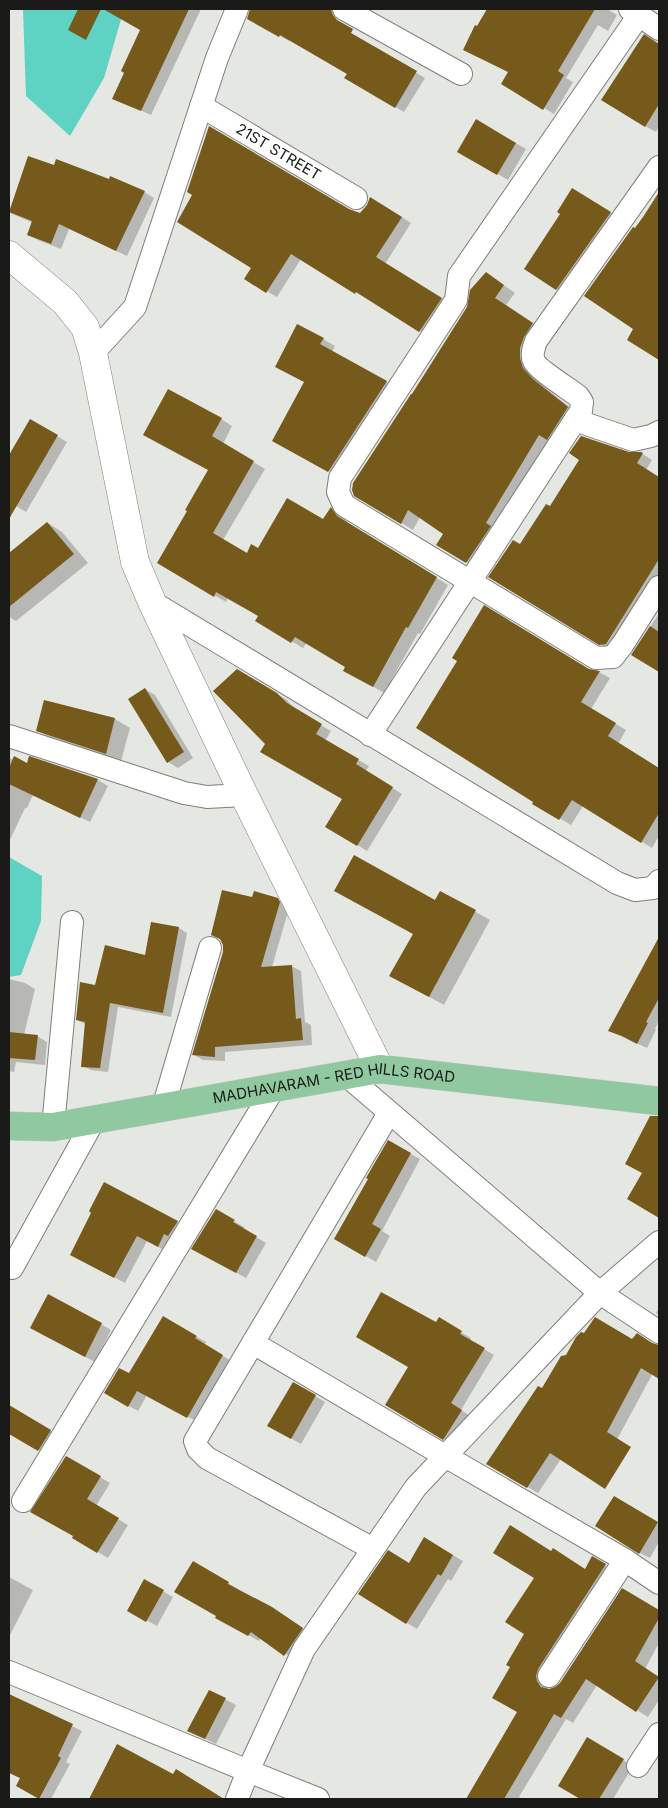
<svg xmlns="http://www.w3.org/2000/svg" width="668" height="1808" font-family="Inter,sans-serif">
	<rect width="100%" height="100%" fill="#e5e7e2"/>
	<g fill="#5ed3c4">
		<polygon points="23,9 124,9 104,78 70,136 26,96"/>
		<polygon points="9,857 42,876 41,921 21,975 9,977"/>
	</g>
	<g fill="#0003">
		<polygon points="106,9 201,9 151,115 114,98 142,30"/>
		<polygon points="255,9 310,9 425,78 404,112 346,78 348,74 290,39 289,41 250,19"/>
		<polygon points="489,9 532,9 539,13 542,9 607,9 617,15 608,31 598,25 566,78 573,82 554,114 503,83 509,72 478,28"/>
		<polygon points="644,36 659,45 659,126 656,132 645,126"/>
		<polygon points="477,121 526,149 508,180 459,151"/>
		<polygon points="29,158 144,192 154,198 127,256 69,229 61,249 38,240 28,235 33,223 10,213"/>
		<polygon points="583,195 620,219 567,295 557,289"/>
		<polygon points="659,195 659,358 629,339 635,329 635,229"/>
		<polygon points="381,204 411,223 385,264 451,305 430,337 301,259 277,297 246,279 354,214 360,215"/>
		<polygon points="498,281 515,293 506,305 544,331 535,376 544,387 579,414 478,569 438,544 444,534 420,517 413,530 355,495 354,483 468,308"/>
		<polygon points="323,339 335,346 332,352 399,389 341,478 273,440 305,382 289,374"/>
		<polygon points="221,419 232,426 223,444 265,469 223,540 247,554 324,520 331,509 342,515 349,524 448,585 420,634 418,633 384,693 345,670 347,666 307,642 303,648 259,622 259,615 228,598 226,602 158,562 189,510 209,470 156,441"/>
		<polygon points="30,420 67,442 26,512 9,502 9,457"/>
		<polygon points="641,453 652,460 646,470 659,478 659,584 611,650 600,644 521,546 551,508 629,454"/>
		<polygon points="48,523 62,532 88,563 16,621 9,617 9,554"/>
		<polygon points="659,613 659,671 633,654"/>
		<polygon points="237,670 287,700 297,711 331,731 325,741 369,766 366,771 402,794 367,851 327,826 343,798"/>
		<polygon points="590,671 599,672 610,678 591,709 626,730 618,744 659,769 659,836 652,848 583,806 571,825 534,803"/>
		<polygon points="145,689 155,695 193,758 178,768 168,762"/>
		<polygon points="44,702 115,719 130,728 121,761 52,739 37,730"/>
		<polygon points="9,758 28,765 30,758 98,780 108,786 90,822 33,795 27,808 25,808 9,842"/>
		<polygon points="440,892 490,920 444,1005 406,984 414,934"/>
		<polygon points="253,899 277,899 287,905 289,908 272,967 291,966 301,971 305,1022 311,1025 312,1045 225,1052 225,1061 203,1060 194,1055 224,952 224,945 222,940 212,935"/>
		<polygon points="152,923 179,928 187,933 171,1017 118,1007 108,1072 91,1070 83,1066 85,1024 77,1020 146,956"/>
		<polygon points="659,939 659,1020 655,1029 656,1030 647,1048 609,1031"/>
		<polygon points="9,979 25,983 35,989 24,1035 37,1036 47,1042 45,1065 16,1062 14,1072 9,1071"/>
		<polygon points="646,1126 659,1133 659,1216 628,1198 644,1173"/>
		<polygon points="389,1142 420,1159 382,1231 390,1236 376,1262 336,1239"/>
		<polygon points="216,1211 244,1227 243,1229 266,1243 246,1278 193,1249"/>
		<polygon points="177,1222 187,1228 168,1252 147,1241 125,1283 71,1254"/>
		<polygon points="659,1308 659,1315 656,1313"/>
		<polygon points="163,1318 206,1342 205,1345 233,1362 198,1422 147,1395 138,1411 105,1393 130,1375"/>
		<polygon points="439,1319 471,1338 470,1341 494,1355 461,1410 472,1417 454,1444 386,1405"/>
		<polygon points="101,1324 111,1330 95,1362 41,1334"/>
		<polygon points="633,1340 648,1341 659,1346 659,1377 653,1373 595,1480 561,1459 538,1493 488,1464 542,1390"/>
		<polygon points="293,1383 325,1402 301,1444 269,1426"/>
		<polygon points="9,1406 60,1437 49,1456 9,1432"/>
		<polygon points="66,1457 110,1483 96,1506 128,1525 108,1558 74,1538"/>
		<polygon points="614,1498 659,1524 659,1542 650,1558 640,1553"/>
		<polygon points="425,1539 463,1561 451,1581 448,1579 417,1629 359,1594 410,1564"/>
		<polygon points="552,1552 586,1570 593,1558 617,1572 547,1682 548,1689 549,1690 561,1684 622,1590 659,1611 659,1643 645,1669 659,1678 659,1700 648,1717 597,1685 573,1723 566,1719 519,1797 522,1799 468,1799 518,1712 511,1666 525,1634"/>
		<polygon points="193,1563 238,1589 238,1590 282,1614 312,1635 295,1660 261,1638 259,1641 217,1618"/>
		<polygon points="9,1577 33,1590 9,1637"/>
		<polygon points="145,1581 173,1597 157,1626 128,1610"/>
		<polygon points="209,1691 236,1705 216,1744 189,1731"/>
		<polygon points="9,1695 82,1731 66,1762 70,1764 51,1799 42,1799 18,1786 22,1779 9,1772"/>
		<polygon points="588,1739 633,1766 613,1799 582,1799 560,1786"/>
		<polygon points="117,1746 173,1776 177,1770 224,1799 90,1799"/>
	</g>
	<g fill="#765a1b">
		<polygon points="78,9 101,9 86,40 68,30"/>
		<polygon points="103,9 189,9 141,111 112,99 124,73 121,71 140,30"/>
		<polygon points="250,9 331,9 333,15 337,20 353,29 351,33 417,71 395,108 344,78 347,74 280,35 279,37 247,19"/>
		<polygon points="487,9 595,9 558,71 564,75 543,110 501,84 508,72 463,50 475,25 477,26"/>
		<polygon points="644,34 659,44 659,104 645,127 601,100"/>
		<polygon points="476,119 516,143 497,175 457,152"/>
		<polygon points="209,126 349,209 360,213 367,205 370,197 402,217 376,257 442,298 419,332 356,292 355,294 291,254 266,293 244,279 251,268 177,222 192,195 187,192"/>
		<polygon points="28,156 54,165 56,159 109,179 110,176 145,191 116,251 59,224 51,244 27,235 32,221 9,212"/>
		<polygon points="572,188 611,212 556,290 524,269 560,214 557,212"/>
		<polygon points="659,192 659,360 627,340 633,329 584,296 633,227 635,228 643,217"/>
		<polygon points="486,272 504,285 495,298 533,323 524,337 520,348 520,358 523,368 533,379 568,407 547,440 539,435 486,523 491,526 466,563 436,545 443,534 408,510 401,524 354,496 352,490 353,483 411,394 412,394 467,307 470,290"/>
		<polygon points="297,324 324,338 320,344 387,381 328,472 272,441 304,382 275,367"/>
		<polygon points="168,389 222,418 212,436 254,461 213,533 247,553 251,544 258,548 287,498 323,519 331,507 337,516 437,577 408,628 406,627 373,687 343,671 345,667 295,637 291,643 255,621 258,616 216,592 214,597 157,563 187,511 185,510 208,470 143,435"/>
		<polygon points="30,419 58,435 9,519 9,455"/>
		<polygon points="581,436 629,452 641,452 643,453 637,463 659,477 659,559 606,644 599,645 488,577 513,540 520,544 546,504 550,506 579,460 569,453"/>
		<polygon points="47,522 74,554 9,607 9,553"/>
		<polygon points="484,605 589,669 600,671 581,702 616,723 608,736 659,768 659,813 641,843 572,800 559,820 532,804 533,802 416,728 457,661 452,658"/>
		<polygon points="650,626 659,632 659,672 631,655"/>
		<polygon points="237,669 277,693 287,703 322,724 316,734 359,759 356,764 393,787 357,846 325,827 342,799 260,752 265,744 213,691"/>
		<polygon points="145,688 184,752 167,763 128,699"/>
		<polygon points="44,700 115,718 106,754 36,731"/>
		<polygon points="14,756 27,763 29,756 98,779 80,818 9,784 9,768"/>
		<polygon points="354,855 435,900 440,891 476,910 429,997 389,976 413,934 334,891"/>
		<polygon points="222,890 252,897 254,891 278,898 280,902 261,967 292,965 296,1019 301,1018 303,1040 215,1047 215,1057 192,1055 223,952 223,945 220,939 211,935"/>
		<polygon points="151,922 179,927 163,1013 110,1003 100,1068 81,1067 85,1022 76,1020 80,982 95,985 105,945 145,955"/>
		<polygon points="659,937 659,998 646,1022 648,1023 637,1044 622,1036 608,1031"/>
		<polygon points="9,1032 38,1035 35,1060 9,1058"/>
		<polygon points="650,1116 659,1116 659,1218 627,1199 642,1173 625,1164"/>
		<polygon points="388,1140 411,1153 372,1224 381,1229 365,1257 334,1239 368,1179 366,1178"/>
		<polygon points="104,1182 178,1221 168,1236 164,1234 158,1247 137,1236 114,1278 70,1255 91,1213 89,1211"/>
		<polygon points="216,1209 235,1220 233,1222 257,1236 236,1273 191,1249"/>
		<polygon points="381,1292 436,1322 439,1317 462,1331 460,1334 485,1348 451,1403 462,1410 443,1440 385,1405 408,1367 356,1337"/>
		<polygon points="48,1294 102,1323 85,1357 30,1328"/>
		<polygon points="163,1316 197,1336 195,1338 223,1355 187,1418 137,1391 128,1407 104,1393 119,1368 129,1373"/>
		<polygon points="595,1317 632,1339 637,1333 652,1343 659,1345 659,1379 641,1368 607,1432 631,1447 605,1489 550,1453 527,1488 486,1464 538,1386 542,1388 561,1356 566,1355 576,1337 581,1332 584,1333"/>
		<polygon points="293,1382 316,1395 291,1439 267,1426"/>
		<polygon points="9,1405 51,1430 38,1451 9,1434"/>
		<polygon points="66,1456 101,1476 87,1499 119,1518 97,1553 72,1538 73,1536 30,1512"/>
		<polygon points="614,1496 658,1522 639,1554 595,1526"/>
		<polygon points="510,1525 551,1551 553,1548 585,1569 592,1556 606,1564 538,1669 536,1676 537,1681 541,1687 549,1689 555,1687 560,1683 622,1588 659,1610 659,1618 635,1661 659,1677 636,1712 586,1679 561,1718 554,1714 504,1799 466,1799 517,1712 492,1698 510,1667 506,1665 524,1634 505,1622 534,1578 493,1553"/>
		<polygon points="424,1537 453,1555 441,1576 438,1574 406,1624 358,1594 388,1550 409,1563"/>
		<polygon points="193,1561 229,1582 228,1584 272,1607 303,1628 284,1656 251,1632 248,1636 215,1618 216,1616 174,1592"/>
		<polygon points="144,1579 164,1590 146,1622 127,1611"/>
		<polygon points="209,1690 226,1698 205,1739 187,1731"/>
		<polygon points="9,1694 73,1724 58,1756 61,1758 39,1799 16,1786 20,1778 9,1773"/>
		<polygon points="587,1737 624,1759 599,1799 580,1799 558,1786"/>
		<polygon points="117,1744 173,1774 176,1769 224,1799 89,1799"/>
	</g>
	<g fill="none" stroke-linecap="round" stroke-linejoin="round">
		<defs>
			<g id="minor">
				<polyline points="344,9 461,74"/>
				<polyline points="630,9 659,29"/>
				<polyline points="639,15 459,276 456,300 340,478 338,492 344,505 596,658 613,657 623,644 659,587"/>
				<path id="s1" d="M201 106 356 198"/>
				<polyline points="93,353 135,307 217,58 237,9"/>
				<polyline points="575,420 633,440 651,436 659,432"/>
				<polyline points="152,602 617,883 635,890 653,888 659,881"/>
				<path d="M370 735 581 411 582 402 578 396C569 389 537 369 534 361 531 355 534 347 536 341L659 167"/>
				<polyline points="9,736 184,793 207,797 244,795"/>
				<polyline points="163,1108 210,948"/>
				<polyline points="53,1127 72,922"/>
				<polyline points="659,1242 600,1293 659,1332"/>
				<polyline points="12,1268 94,1120"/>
				<polyline points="253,1343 445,1456 625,1560 659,1583"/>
				<polyline points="23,1501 274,1088"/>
				<polyline points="373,1549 207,1458 198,1449 195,1441 389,1113"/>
				<polyline points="9,1672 248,1771 237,1799"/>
				<polyline points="549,1676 625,1560"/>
				<polyline points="638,1766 659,1734"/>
				<polyline points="318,1799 248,1771 304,1649 416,1487 600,1293 346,1075"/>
			</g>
			<polyline id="tertiary" points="9,255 65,302 85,327 93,353 135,562 152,602 244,795 380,1069"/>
			<g id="primary">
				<path id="s2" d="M9 1126 53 1127 380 1069 659 1101"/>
			</g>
		</defs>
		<use href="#minor" stroke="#7e7f7a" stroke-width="24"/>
		<use href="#tertiary" stroke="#7e7f7a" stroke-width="29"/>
		<use href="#primary" stroke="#c3c3c3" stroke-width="29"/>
		<use href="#minor" stroke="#fff" stroke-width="22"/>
		<use href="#tertiary" stroke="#fff" stroke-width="28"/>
		<use href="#primary" stroke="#90c8a0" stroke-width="28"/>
	</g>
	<g text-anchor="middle" stroke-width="5" stroke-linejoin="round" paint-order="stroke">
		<g font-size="15" fill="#1a1a18" stroke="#fff">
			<text dy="5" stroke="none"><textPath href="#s1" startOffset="90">21ST STREET</textPath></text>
			<text dy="5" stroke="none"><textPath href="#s2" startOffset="329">MADHAVARAM - RED HILLS ROAD</textPath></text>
		</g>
	</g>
	<rect width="668" height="1808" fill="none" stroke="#1a1a18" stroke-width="20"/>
</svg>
